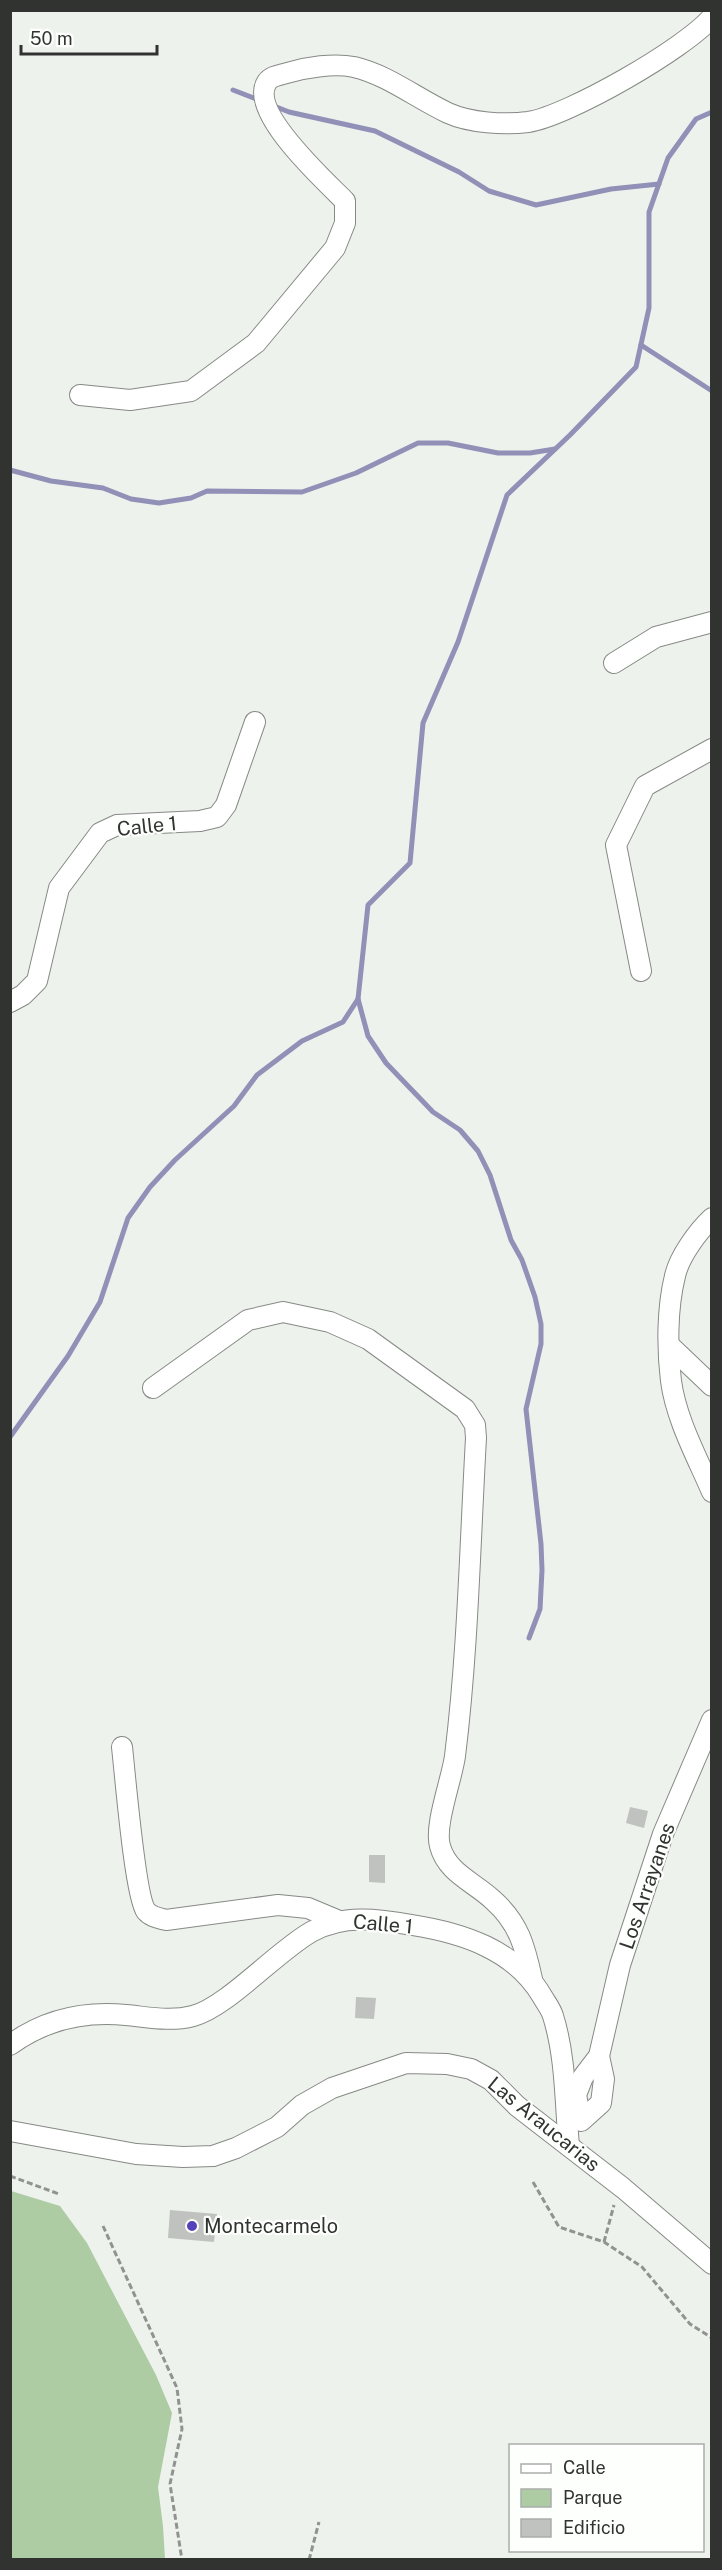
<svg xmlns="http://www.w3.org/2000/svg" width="722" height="2570" font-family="'Public Sans',sans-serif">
	<rect width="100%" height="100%" fill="#eef2ed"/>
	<polygon fill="#adcca3" points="11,2191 60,2206 87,2243 156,2375 172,2413 158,2487 163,2526 165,2559 11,2559"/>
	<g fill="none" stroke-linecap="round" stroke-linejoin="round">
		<g stroke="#9190b7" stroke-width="5">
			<polyline points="233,90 259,100"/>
			<polyline points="274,106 289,112 375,131 459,172 489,191 536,205 611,189 659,184"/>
			<polyline points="641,345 712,391"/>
			<polyline points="10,470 51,481 103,488 131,499 159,503 191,498 207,491 302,492 356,473 418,443 448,443 498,453 530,453 555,449"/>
			<polyline points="358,999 368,1036 386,1063 433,1112 460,1130 478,1151 490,1175 511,1240 522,1260 535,1297 541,1324 541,1344 526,1409 541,1544 542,1570 540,1609 529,1638"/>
			<polyline points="10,1437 68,1356 100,1302 128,1218 150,1187 175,1160 234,1106 257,1075 302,1041 343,1022 358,999 368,905 410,863 423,723 458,642 507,495 570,435 636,367 649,308 649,212 668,158 696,119 712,112"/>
		</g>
	</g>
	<g fill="#bfc2be">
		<polygon points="630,1807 648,1811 644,1828 626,1823"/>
		<polygon points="369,1855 385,1855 385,1883 369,1882"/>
		<polygon points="356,1997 376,1998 374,2019 355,2018"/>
		<polygon points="170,2210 217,2214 214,2242 168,2238"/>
	</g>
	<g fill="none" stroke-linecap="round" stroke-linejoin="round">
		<defs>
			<g id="minor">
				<path d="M80 395 130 400 191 391 256 343 335 248 345 223V201C325 181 248 111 267 82 271 76 280 75 287 73 307 67 334 63 354 67 388 75 416 98 448 113 470 123 504 125 528 122 568 116 686 48 712 17"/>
				<polyline points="614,663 656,637 712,622"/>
				<polyline points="641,971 616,845 645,786 712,749"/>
				<polyline points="10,1002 23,995 37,981 59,888 100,833 117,825 200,821 217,817 226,805 255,722"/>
				<path d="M712 1218C698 1231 679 1257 675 1276 667 1308 667 1348 671 1381 676 1419 697 1457 712 1492"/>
				<polyline points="670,1346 712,1386"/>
				<path d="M153 1388 248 1320 283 1312 330 1322 368 1339 465 1409 475 1425 476 1438C470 1544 468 1651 455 1756 452 1779 434 1825 440 1846 447 1873 474 1882 493 1900 519 1923 525 1947 532 1979"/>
				<path d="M122 1747C125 1773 135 1896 146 1911 151 1917 159 1918 166 1920L278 1905 308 1908 339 1921"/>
				<path d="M10 2045C44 2020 84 2011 126 2015 148 2017 170 2022 193 2016 227 2007 276 1952 311 1932 343 1914 378 1919 412 1925 463 1933 515 1950 542 1996 546 2003 551 2009 553 2016 566 2057 565 2104 569 2146"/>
				<polyline points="580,2115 576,2095 583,2077 599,2056 620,1965 663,1834 712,1720"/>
				<polyline points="581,2121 601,2103 604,2079 599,2056"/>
				<polyline points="10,2131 136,2154 183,2157 213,2156 236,2148 277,2127 302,2105 332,2088 406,2063 447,2064 471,2069 491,2080 517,2106 623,2188 712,2264"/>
			</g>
		</defs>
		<use href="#minor" stroke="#868a85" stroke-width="22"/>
		<g stroke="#909390" stroke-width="3" stroke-dasharray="6 3" stroke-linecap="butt">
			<polyline points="10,2176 59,2194"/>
			<polyline points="533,2182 559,2227 604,2242 642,2267 690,2324 712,2338"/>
			<polyline points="103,2226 177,2388 182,2429 170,2484 182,2560"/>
			<polyline points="604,2242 614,2205"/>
			<polyline points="309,2560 319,2522"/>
		</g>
		<use href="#minor" stroke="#fff" stroke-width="20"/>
	</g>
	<circle fill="#5741b9" stroke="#fdfffc" stroke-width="2" cx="192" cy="2226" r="6"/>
	<g text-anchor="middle" stroke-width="4.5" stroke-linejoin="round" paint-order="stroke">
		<g font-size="20" fill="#313331" stroke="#fdfffc">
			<text transform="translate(147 826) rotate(-6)" y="7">Calle 1</text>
			<text transform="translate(647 1886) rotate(-71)" y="7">Los Arrayanes</text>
			<text transform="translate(383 1924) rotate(5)" y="7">Calle 1</text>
			<text transform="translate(544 2124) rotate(39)" y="7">Las Araucarias</text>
		</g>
		<g font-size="20" fill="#313331" stroke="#fdfffc" text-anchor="start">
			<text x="204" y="2233">Montecarmelo</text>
		</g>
	</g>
	<rect width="722" height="2570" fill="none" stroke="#313331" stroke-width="24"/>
	<rect x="509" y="2444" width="195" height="108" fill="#fdfffc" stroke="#abadab" stroke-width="1.5"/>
	<rect x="521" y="2464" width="30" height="9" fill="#ffffff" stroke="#abadab" stroke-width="1.5"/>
	<text x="563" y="2474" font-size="18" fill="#313331">Calle</text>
	<rect x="521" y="2489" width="30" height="18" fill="#adcca3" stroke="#abadab" stroke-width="1.5"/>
	<text x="563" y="2504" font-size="18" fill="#313331">Parque</text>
	<rect x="521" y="2519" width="30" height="18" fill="#bfc2be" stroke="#abadab" stroke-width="1.5"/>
	<text x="563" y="2534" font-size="18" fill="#313331">Edificio</text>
	<path d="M21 45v9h136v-9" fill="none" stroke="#313331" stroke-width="3"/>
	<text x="30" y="45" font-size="18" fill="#313331" stroke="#fdfffc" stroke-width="4.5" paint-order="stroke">50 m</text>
</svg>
